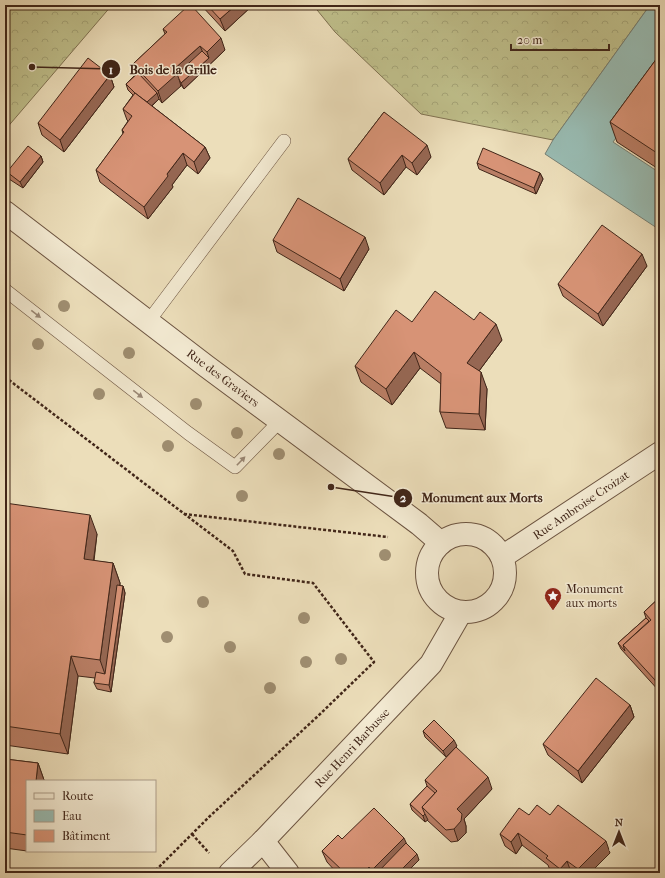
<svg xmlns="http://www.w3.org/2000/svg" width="665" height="878" font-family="'IM FELL French Canon',serif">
	<defs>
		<pattern id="forest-crowns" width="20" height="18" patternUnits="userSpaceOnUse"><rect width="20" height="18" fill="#bfbf8b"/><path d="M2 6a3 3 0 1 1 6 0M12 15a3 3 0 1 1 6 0" fill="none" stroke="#a5a477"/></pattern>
	</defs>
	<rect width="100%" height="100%" fill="#ecdeba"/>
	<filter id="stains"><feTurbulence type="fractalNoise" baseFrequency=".005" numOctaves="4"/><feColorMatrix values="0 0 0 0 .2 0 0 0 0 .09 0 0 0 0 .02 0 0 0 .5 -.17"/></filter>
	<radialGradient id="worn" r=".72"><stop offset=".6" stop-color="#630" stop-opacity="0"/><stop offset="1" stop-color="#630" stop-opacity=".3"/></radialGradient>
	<g fill="url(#forest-crowns)" stroke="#807252">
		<polygon points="5,5 112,5 5,130"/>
		<polygon points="313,5 650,5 553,140 421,114 335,32"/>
	</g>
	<polygon fill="#99bcb3" stroke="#768075" points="650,5 660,5 660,78 613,142 660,173 660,230 545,154 553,140"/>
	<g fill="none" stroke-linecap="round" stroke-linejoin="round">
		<defs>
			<g id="service">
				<polyline points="5,290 188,433 235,467 280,421"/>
				<polyline points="148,322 284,141"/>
			</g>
			<polyline id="minor" points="263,841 288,873"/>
			<g id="tertiary">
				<polyline points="5,212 206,366 419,524 441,543"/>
				<circle cx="466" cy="573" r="39"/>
				<polyline points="502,557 660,453"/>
				<polyline points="230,873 263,841 431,664 461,612"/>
			</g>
		</defs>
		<use href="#service" stroke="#6c5441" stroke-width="14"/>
		<use href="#minor" stroke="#6c5441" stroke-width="24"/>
		<use href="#tertiary" stroke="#6c5441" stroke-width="24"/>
		<g stroke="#412619" stroke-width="2.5" stroke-dasharray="3 2" stroke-linecap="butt">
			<polyline points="5,377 233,551 245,574 313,583 374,662 318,716 209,817 153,873"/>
			<polyline points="184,514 388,537"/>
			<polyline points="192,834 209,853"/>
		</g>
		<use href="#service" stroke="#f3ead2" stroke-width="13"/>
		<use href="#minor" stroke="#f3ead2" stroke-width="22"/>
		<use href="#tertiary" stroke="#f3ead2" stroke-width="22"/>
	</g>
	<g fill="#9f8e71">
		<circle cx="64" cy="306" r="6"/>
		<circle cx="38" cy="344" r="6"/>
		<circle cx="129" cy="353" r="6"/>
		<circle cx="99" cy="394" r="6"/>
		<circle cx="196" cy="404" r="6"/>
		<circle cx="237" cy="433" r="6"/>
		<circle cx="168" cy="446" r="6"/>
		<circle cx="279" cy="454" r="6"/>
		<circle cx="242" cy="496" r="6"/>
		<circle cx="385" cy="555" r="6"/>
		<circle cx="203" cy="602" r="6"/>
		<circle cx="304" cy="618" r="6"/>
		<circle cx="167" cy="637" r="6"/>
		<circle cx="230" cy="647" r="6"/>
		<circle cx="341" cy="659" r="6"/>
		<circle cx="306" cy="662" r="6"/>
		<circle cx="270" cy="688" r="6"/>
	</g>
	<g fill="#b97e65" stroke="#412619">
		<polygon points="201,5 253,5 225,31"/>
		<polygon points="163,29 225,50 184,89 181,85 162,103 159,99 152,106 205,147 210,158 198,174 187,165 172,185 173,187 148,219 100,182 96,170 123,134 122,130 128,121 127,120 123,109 133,95 128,90 126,84 136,74 133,64 165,34"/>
		<polygon points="660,54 660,170 617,142 610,122"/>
		<polygon points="110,75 114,87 64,152 42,135 38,123"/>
		<polygon points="384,112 431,157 417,175 406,167 384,195 352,170 348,159"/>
		<polygon points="41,156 43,162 23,188 9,179 7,172"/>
		<polygon points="477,163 540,173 543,179 536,194 479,169"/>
		<polygon points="273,240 369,249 344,291 277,252"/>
		<polygon points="647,266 603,326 563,296 558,284"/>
		<polygon points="412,322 502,340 479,371 487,389 485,430 446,428 440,412 441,384 420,368 392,405 361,382 355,366"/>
		<polygon points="5,503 97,534 94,561 113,563 120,583 120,586 123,586 125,593 111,692 97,689 94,683 95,678 78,676 68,754 5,745"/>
		<polygon points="660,597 660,692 621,649 618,643 646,618 644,612"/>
		<polygon points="630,705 634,717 582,783 548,755 543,744"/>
		<polygon points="423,731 457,746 446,757 425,737"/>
		<polygon points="5,759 38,763 44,780 27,781 27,851 5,848"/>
		<polygon points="425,780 492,789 464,819 466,826 466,833 458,841 451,842 427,820 425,822 412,810 410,804 427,786"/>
		<polygon points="529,815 550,815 610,853 590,873 572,873 571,872 571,873 554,873 550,870 548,865 522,845 516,854 505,846 500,834"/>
		<polygon points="342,839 406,843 419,860 406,873 337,873 327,862 322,851"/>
	</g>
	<g fill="#966753" stroke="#412619">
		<polygon points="236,5 253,5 225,31 220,19"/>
		<polygon points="221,38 225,50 184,89 181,83 209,58 207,52"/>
		<polygon points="200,46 205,57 179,79 181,86 162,103 158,91 173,70"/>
		<polygon points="110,75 114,87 64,152 60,140"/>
		<polygon points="157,93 159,99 147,110 144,104"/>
		<polygon points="427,145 431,157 417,175 412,163"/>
		<polygon points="205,147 210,158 198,174 194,162"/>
		<polygon points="183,153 187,165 172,185 173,187 148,219 144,207 167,174"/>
		<polygon points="402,155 406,167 384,195 380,183"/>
		<polygon points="41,156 43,162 23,188 20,182"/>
		<polygon points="540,173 543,179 536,194 534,188"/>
		<polygon points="365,237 369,249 344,291 340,279"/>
		<polygon points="642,254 647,266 603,326 598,314"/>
		<polygon points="496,324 502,340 473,379 467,363"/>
		<polygon points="414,352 420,368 392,405 386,389"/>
		<polygon points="481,372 487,389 485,430 479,414"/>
		<polygon points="90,515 97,534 91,579 84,559"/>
		<polygon points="113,563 120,583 107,680 100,660"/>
		<polygon points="123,586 125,593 111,692 109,685"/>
		<polygon points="71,656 78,676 68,754 60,734"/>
		<polygon points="660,675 660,692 655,680"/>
		<polygon points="630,705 634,717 582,783 578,771"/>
		<polygon points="454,740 457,746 446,757 443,751"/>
		<polygon points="38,763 44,780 43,781 36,781"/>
		<polygon points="488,777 492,789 464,819 466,826 466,833 458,841 454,829 457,809"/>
		<polygon points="425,814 428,820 425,822 423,816"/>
		<polygon points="518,833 522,845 516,854 511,842"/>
		<polygon points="404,838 409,849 386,873 373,873 372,870"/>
		<polygon points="606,841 610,853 590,873 579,873 578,869"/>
		<polygon points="417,854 419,860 406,873 398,873"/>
		<polygon points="567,861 571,872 571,873 562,873 560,869"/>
		<polygon points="369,867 371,873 363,873"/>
	</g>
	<g fill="#d79376" stroke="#412619">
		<polygon points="189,5 191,5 221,38 207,52 200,46 173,70 177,74 158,91 133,64 167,32 163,29"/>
		<polygon points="207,5 236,5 220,19"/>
		<polygon points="202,51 209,58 181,83 179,79 177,74"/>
		<polygon points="660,54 660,155 610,122"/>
		<polygon points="88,58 110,75 60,140 38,123"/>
		<polygon points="138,73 157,93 147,102 135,93 126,84"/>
		<polygon points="135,93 205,147 194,162 183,153 167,174 168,176 144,207 96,170 124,132 122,130 132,116 123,109"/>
		<polygon points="384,112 427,145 412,163 402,155 380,183 348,159"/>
		<polygon points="28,146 41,156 20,182 7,172"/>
		<polygon points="483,148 540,173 534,188 477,163"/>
		<polygon points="298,198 365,237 340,279 273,240"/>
		<polygon points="602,225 642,254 598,314 558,284"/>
		<polygon points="435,291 474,320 480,312 496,324 467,363 481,372 479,414 440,412 441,373 414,352 386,389 355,366 396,310 412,322"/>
		<polygon points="5,503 90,515 84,559 113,563 100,660 71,656 60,734 5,726"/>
		<polygon points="117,585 123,586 109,685 94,683 96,672 105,674"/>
		<polygon points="660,597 660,675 655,680 623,645 651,620 644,612"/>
		<polygon points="646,618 649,621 623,645 625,651 618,643"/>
		<polygon points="596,678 630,705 578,771 543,744"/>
		<polygon points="434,720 454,740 443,751 423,731"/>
		<polygon points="456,747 488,777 457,809 462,814 461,821 454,829 446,830 422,807 437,791 425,780"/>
		<polygon points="5,759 38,763 36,781 27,781 27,835 5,832"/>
		<polygon points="427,786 435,793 422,807 424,812 425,814 423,816 410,804"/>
		<polygon points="537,805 550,815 558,805 606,841 578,869 567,861 560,869 546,858 548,856 518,833 511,842 500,834 519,808 529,815"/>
		<polygon points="374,808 404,838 372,870 369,867 363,873 345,873 322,851 338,835 342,839"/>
		<polygon points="406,843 417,854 398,873 377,873"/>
	</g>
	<defs><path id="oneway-solid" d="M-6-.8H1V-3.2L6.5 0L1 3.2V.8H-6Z"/></defs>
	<g fill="#9a8876">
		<use href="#oneway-solid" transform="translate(36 314) rotate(38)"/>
		<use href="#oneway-solid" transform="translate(138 394) rotate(38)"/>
		<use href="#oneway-solid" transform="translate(241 461) rotate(-46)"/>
	</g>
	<defs>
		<symbol id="sight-pin" viewBox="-11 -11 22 30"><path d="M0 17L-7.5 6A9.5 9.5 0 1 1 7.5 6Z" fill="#8f2418" stroke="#f3ead2"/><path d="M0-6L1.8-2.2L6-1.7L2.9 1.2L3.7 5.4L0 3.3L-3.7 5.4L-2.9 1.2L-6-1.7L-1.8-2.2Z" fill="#fff"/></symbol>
	</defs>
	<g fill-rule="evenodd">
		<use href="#sight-pin" x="543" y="586" width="20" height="27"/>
	</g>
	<g text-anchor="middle" stroke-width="3" stroke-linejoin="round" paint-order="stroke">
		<g font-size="12" fill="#412619" stroke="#f3ead2">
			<text transform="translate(223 378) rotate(37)" y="4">Rue des Graviers</text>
			<text transform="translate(581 505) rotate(-34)" y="4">Rue Ambroise Croizat</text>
			<text transform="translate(352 748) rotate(-47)" y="4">Rue Henri Barbusse</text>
		</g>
		<g font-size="12" fill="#412619" stroke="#f3ead2" text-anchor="start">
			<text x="566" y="593">Monument<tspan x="566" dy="14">aux morts</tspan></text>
		</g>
	</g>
	<path fill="none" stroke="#412619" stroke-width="1.5" d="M32 67L111 69M331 487L403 498"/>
	<g fill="#412619" stroke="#f3ead2" stroke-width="1.5">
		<circle cx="32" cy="67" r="4"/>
		<circle cx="331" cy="487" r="4"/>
		<circle cx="111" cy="69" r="10"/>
		<circle cx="403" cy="498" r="10"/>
	</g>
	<g font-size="12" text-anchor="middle" font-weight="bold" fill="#fff">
		<text x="111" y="74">1</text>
		<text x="403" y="502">2</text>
	</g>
	<g font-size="13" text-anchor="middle" font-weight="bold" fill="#412619" stroke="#f3ead2" stroke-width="3" stroke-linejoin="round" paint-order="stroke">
		<text x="173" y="74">Bois de la Grille</text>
		<text x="482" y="502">Monument aux Morts</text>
	</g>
	<rect width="665" height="878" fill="none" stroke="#ecdeba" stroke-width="20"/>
	<rect x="6" y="6" width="653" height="866" fill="none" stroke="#412619" stroke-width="2"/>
	<rect x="10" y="10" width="645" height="858" fill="none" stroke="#412619"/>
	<rect x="26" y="780" width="130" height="72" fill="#f3ead2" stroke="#ac9c88"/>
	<rect x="34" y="793" width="20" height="6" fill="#f3ead2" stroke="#ac9c88"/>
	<text x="62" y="800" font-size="12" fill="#412619">Route</text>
	<rect x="34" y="810" width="20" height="12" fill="#99bcb3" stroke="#ac9c88"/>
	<text x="62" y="820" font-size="12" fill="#412619">Eau</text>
	<rect x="34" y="830" width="20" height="12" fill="#d79376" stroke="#ac9c88"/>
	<text x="62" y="840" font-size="12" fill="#412619">Bâtiment</text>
	<g transform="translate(619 832)" stroke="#f3ead2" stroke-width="3" paint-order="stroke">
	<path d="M0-3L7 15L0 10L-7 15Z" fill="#412619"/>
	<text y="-6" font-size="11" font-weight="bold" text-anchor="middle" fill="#412619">N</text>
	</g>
	<path d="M511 44v6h98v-6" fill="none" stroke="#412619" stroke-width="2"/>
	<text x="517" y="44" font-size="12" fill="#412619" stroke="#f3ead2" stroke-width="3" paint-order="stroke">20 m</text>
	<rect width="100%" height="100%" filter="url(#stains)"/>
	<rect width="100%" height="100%" fill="url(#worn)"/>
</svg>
